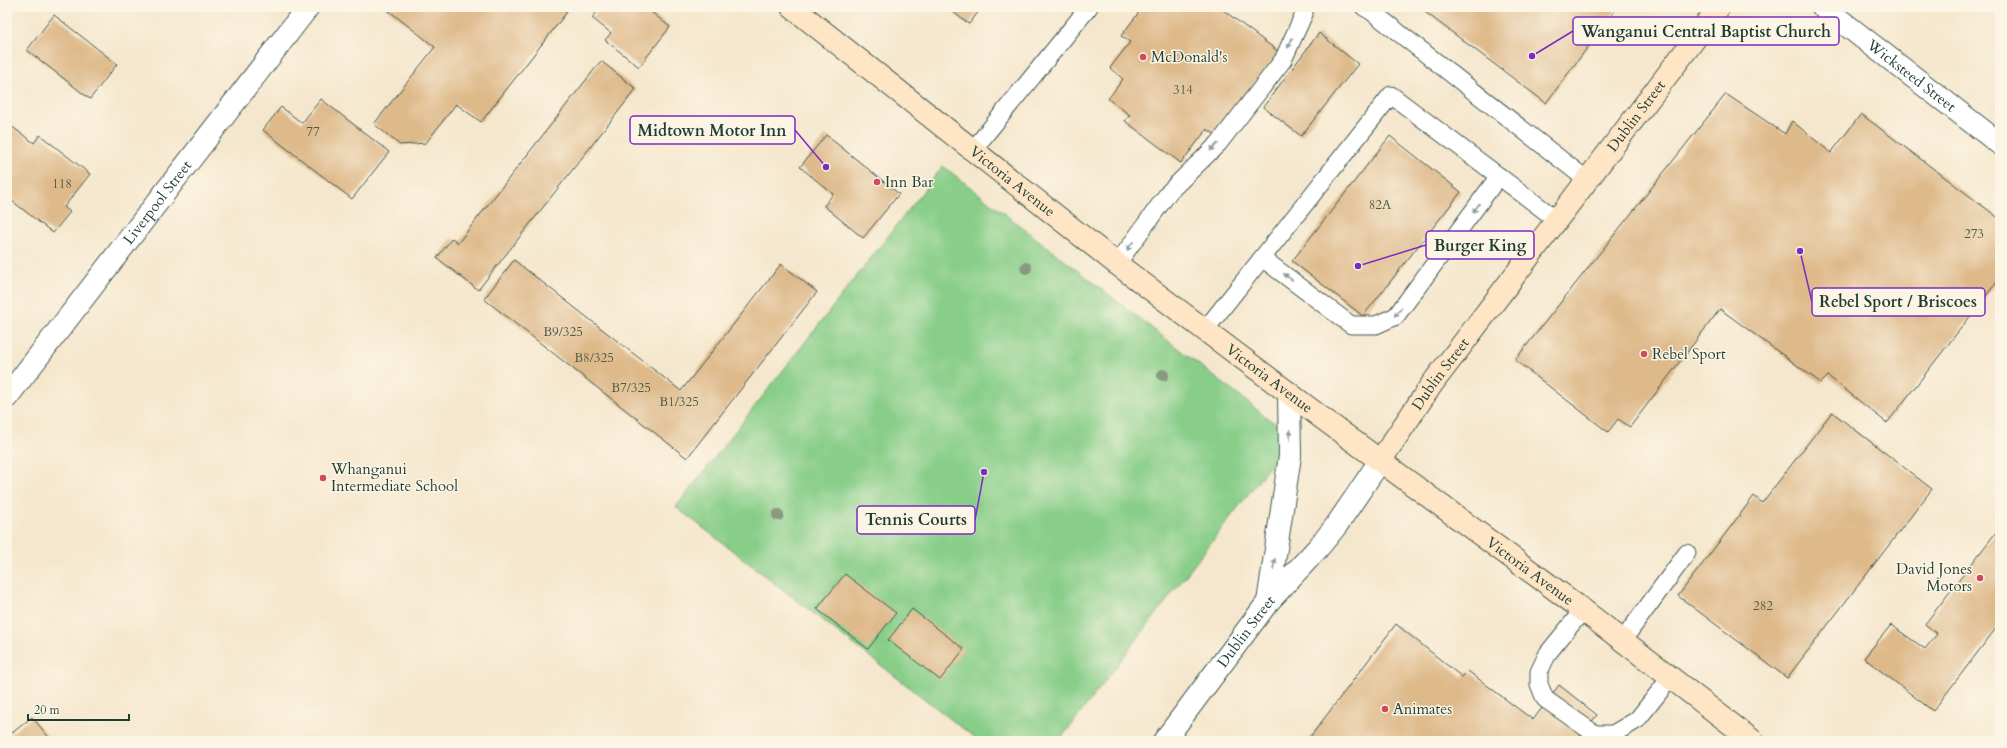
<svg xmlns="http://www.w3.org/2000/svg" width="2007" height="748" font-family="Cardo,serif">
	<rect width="100%" height="100%" fill="#fcf5e5"/>
	<filter id="ink" filterUnits="userSpaceOnUse"><feTurbulence type="fractalNoise" baseFrequency=".025" numOctaves="2"/><feDisplacementMap in="SourceGraphic" scale="8" xChannelSelector="R" yChannelSelector="G"/><feConvolveMatrix kernelMatrix="1 2 1 2 8 2 1 2 1" color-interpolation-filters="sRGB"/></filter>
	<filter id="wash" filterUnits="userSpaceOnUse"><feTurbulence type="fractalNoise" baseFrequency=".012" numOctaves="4" result="noise"/><feDisplacementMap in="SourceGraphic" scale="16" xChannelSelector="R" yChannelSelector="G"/><feGaussianBlur stdDeviation="0.9" result="paint"/><feColorMatrix in="noise" values="0 0 0 0 0 0 0 0 0 0 0 0 0 0 0 0 0 1.4 0 .05"/><feComposite in="paint" operator="in"/></filter>
	<g filter="url(#wash)">
		<rect width="100%" height="100%" fill="#f5e7cd"/>
		<polygon fill="#88ce89" stroke="#54865e" points="943,166 1292,437 1059,741 979,741 676,507"/>
		<g id="blocks">
			<g fill="#deba8b">
				<polygon points="384,7 560,7 567,12 481,122 456,104 426,143 400,145 374,124 435,47"/>
				<polygon points="601,7 645,7 670,27 639,67 605,40 611,33 592,18"/>
				<polygon points="946,7 982,7 969,24"/>
				<polygon points="1143,7 1219,7 1279,52 1216,135 1207,129 1181,163 1125,121 1130,115 1108,99 1123,79 1110,68 1130,42 1121,36"/>
				<polygon points="1422,7 1618,7 1546,103 1421,9"/>
				<polygon points="54,15 117,64 90,99 27,50"/>
				<polygon points="1319,33 1358,64 1301,136 1263,107"/>
				<polygon points="601,61 636,89 478,290 437,258 452,238 458,243"/>
				<polygon points="1726,94 1785,134 1792,121 1831,153 1861,114 2000,219 2000,278 1887,423 1828,376 1821,383 1720,309 1630,427 1618,419 1608,432 1515,360"/>
				<polygon points="321,99 389,152 352,199 263,130 281,107 302,123"/>
				<polygon points="7,123 34,143 40,135 90,174 64,207 70,212 53,233 7,197"/>
				<polygon points="826,135 899,194 863,238 824,206 833,194 800,167"/>
				<polygon points="1390,136 1461,192 1363,316 1292,261"/>
				<polygon points="514,260 681,391 781,264 817,292 687,458 484,299"/>
				<polygon points="1832,412 1932,489 1787,678 1678,596 1754,496 1762,503"/>
				<polygon points="1997,531 2000,533 2000,623 1933,711 1864,658 1891,625 1925,649 1937,634 1925,624"/>
				<polygon points="845,574 896,613 868,649 817,609"/>
				<polygon points="912,609 964,649 940,680 888,640"/>
				<polygon points="1396,624 1462,677 1468,671 1533,720 1559,685 1597,715 1576,741 1307,741"/>
				<polygon points="32,717 52,741 7,741 7,737"/>
			</g>
		</g>
	</g>
	<g filter="url(#ink)">
		<use href="#blocks" fill-opacity="0" stroke="#3f564b" stroke-width="1"/>
		<g fill="none" stroke-linecap="round" stroke-linejoin="round">
			<defs>
				<g id="service">
					<polyline points="1364,7 1371,11 1587,180"/>
					<polyline points="973,150 1089,7"/>
					<polyline points="1262,258 1351,325 1376,325 1396,316 1499,176"/>
					<polyline points="1117,264 1169,192 1219,143 1283,60 1304,14 1304,7"/>
					<polyline points="1205,330 1391,95 1557,220"/>
					<polyline points="1583,610 1548,653 1539,672 1539,684 1545,699 1595,734 1613,734 1637,720 1671,677"/>
					<polyline points="1623,640 1687,553"/>
				</g>
				<g id="minor">
					<path id="s1" d="M1823 7 2000 144"/>
				</g>
				<g id="tertiary">
					<path id="s2" d="M7 397 308 7"/>
					<polyline points="1268,602 1290,456 1289,393"/>
					<path id="s3" d="M1164 741 1268 602 1318 548 1336 526 1380 461"/>
				</g>
				<g id="secondary">
					<path id="s4" d="M792 7 1117 264 1322 418 1583 610 1753 741"/>
					<path id="s5" d="M1380 461 1432 384 1719 7"/>
				</g>
			</defs>
			<use href="#service" stroke="#3f564b" stroke-width="19"/>
			<use href="#minor" stroke="#3f564b" stroke-width="24"/>
			<use href="#tertiary" stroke="#3f564b" stroke-width="24"/>
			<use href="#secondary" stroke="#3f564b" stroke-width="24"/>
			<use href="#service" stroke="#fff" stroke-width="17"/>
			<use href="#minor" stroke="#fff" stroke-width="22"/>
			<use href="#tertiary" stroke="#fff" stroke-width="22"/>
			<use href="#secondary" stroke="#fde5c5" stroke-width="22"/>
		</g>
		<g fill="#8b9982">
			<circle cx="1026" cy="268" r="6"/>
			<circle cx="1163" cy="375" r="6"/>
			<circle cx="778" cy="515" r="6"/>
		</g>
		<defs><path id="oneway-solid" d="M-6-.8H1V-3.2L6.5 0L1 3.2V.8H-6Z"/></defs>
		<g fill="#8f9e9a">
			<use href="#oneway-solid" transform="translate(1290 43) rotate(114)"/>
			<use href="#oneway-solid" transform="translate(1214 147) rotate(137)"/>
			<use href="#oneway-solid" transform="translate(1476 208) rotate(126)"/>
			<use href="#oneway-solid" transform="translate(1130 246) rotate(126)"/>
			<use href="#oneway-solid" transform="translate(1288 277) rotate(-143)"/>
			<use href="#oneway-solid" transform="translate(1398 312) rotate(132)"/>
			<use href="#oneway-solid" transform="translate(1290 435) rotate(-92)"/>
			<use href="#oneway-solid" transform="translate(1274 564) rotate(-81)"/>
		</g>
	</g>
	<g fill="#d1495b" stroke="#fcf5e5" stroke-width="1.5">
		<circle cx="1143" cy="57" r="4"/>
		<circle cx="877" cy="182" r="4"/>
		<circle cx="1644" cy="354" r="4"/>
		<circle cx="323" cy="478" r="4"/>
		<circle cx="1980" cy="578" r="4"/>
		<circle cx="1385" cy="709" r="4"/>
	</g>
	<g text-anchor="middle" stroke-width="3" stroke-linejoin="round" paint-order="stroke">
		<g font-size="13" fill="#4f5c4a">
			<text x="1183" y="94">314</text>
			<text x="313" y="136">77</text>
			<text x="62" y="188">118</text>
			<text x="1380" y="209">82A</text>
			<text x="1974" y="238">273</text>
			<text x="563" y="336">B9/325</text>
			<text x="594" y="362">B8/325</text>
			<text x="631" y="392">B7/325</text>
			<text x="679" y="406">B1/325</text>
			<text x="1763" y="610">282</text>
		</g>
		<g font-size="15" fill="#1f3d34" stroke="#fcf5e5" text-anchor="start">
			<text x="1151" y="62">McDonald's</text>
			<text x="885" y="187">Inn Bar</text>
			<text x="1652" y="359">Rebel Sport</text>
			<text x="331" y="474">Whanganui<tspan x="331" dy="17">Intermediate School</tspan></text>
			<text x="1972" y="574" text-anchor="end">David Jones<tspan x="1972" dy="17">Motors</tspan></text>
			<text x="1393" y="714">Animates</text>
		</g>
		<g font-size="15" fill="#1f3d34" stroke="#fcf5e5">
			<text dy="5" stroke="none"><textPath href="#s1" startOffset="112">Wicksteed Street</textPath></text>
			<text dy="5" stroke="none"><textPath href="#s5" startOffset="430">Dublin Street</textPath></text>
			<text dy="5" stroke="none"><textPath href="#s4" startOffset="281">Victoria Avenue</textPath></text>
			<text dy="5" stroke="none"><textPath href="#s2" startOffset="246">Liverpool Street</textPath></text>
			<text dy="5" stroke="none"><textPath href="#s5" startOffset="106">Dublin Street</textPath></text>
			<text dy="5" stroke="none"><textPath href="#s4" startOffset="605">Victoria Avenue</textPath></text>
			<text dy="5" stroke="none"><textPath href="#s4" startOffset="929">Victoria Avenue</textPath></text>
			<text dy="5" stroke="none"><textPath href="#s3" startOffset="137">Dublin Street</textPath></text>
		</g>
	</g>
	<path fill="none" stroke="#7b2cbf" stroke-width="1.5" d="M1532 56L1573 31M826 167L795 130M1358 266L1426 245M1800 251L1812 302M984 472L975 520"/>
	<g fill="#7b2cbf" stroke="#fcf5e5" stroke-width="1.5">
		<circle cx="1532" cy="56" r="4"/>
		<circle cx="826" cy="167" r="4"/>
		<circle cx="1358" cy="266" r="4"/>
		<circle cx="1800" cy="251" r="4"/>
		<circle cx="984" cy="472" r="4"/>
	</g>
	<g fill="#fcf5e5" stroke="#7b2cbf" stroke-width="1.5">
		<rect x="1573" y="17" width="266" height="28" rx="4"/>
		<rect x="630" y="116" width="165" height="28" rx="4"/>
		<rect x="1426" y="231" width="108" height="28" rx="4"/>
		<rect x="1812" y="288" width="173" height="28" rx="4"/>
		<rect x="857" y="506" width="118" height="28" rx="4"/>
	</g>
	<g font-size="16" text-anchor="middle" font-weight="bold" fill="#1f3d34">
		<text x="1706" y="37">Wanganui Central Baptist Church</text>
		<text x="712" y="136">Midtown Motor Inn</text>
		<text x="1480" y="251">Burger King</text>
		<text x="1898" y="307">Rebel Sport / Briscoes</text>
		<text x="916" y="525">Tennis Courts</text>
	</g>
	<rect width="2007" height="748" fill="none" stroke="#fcf5e5" stroke-width="24"/>
	<path d="M28 714v6h101v-6" fill="none" stroke="#1f3d34" stroke-width="2"/>
	<text x="34" y="714" font-size="12" fill="#1f3d34" stroke="#fcf5e5" stroke-width="3" paint-order="stroke">20 m</text>
</svg>
